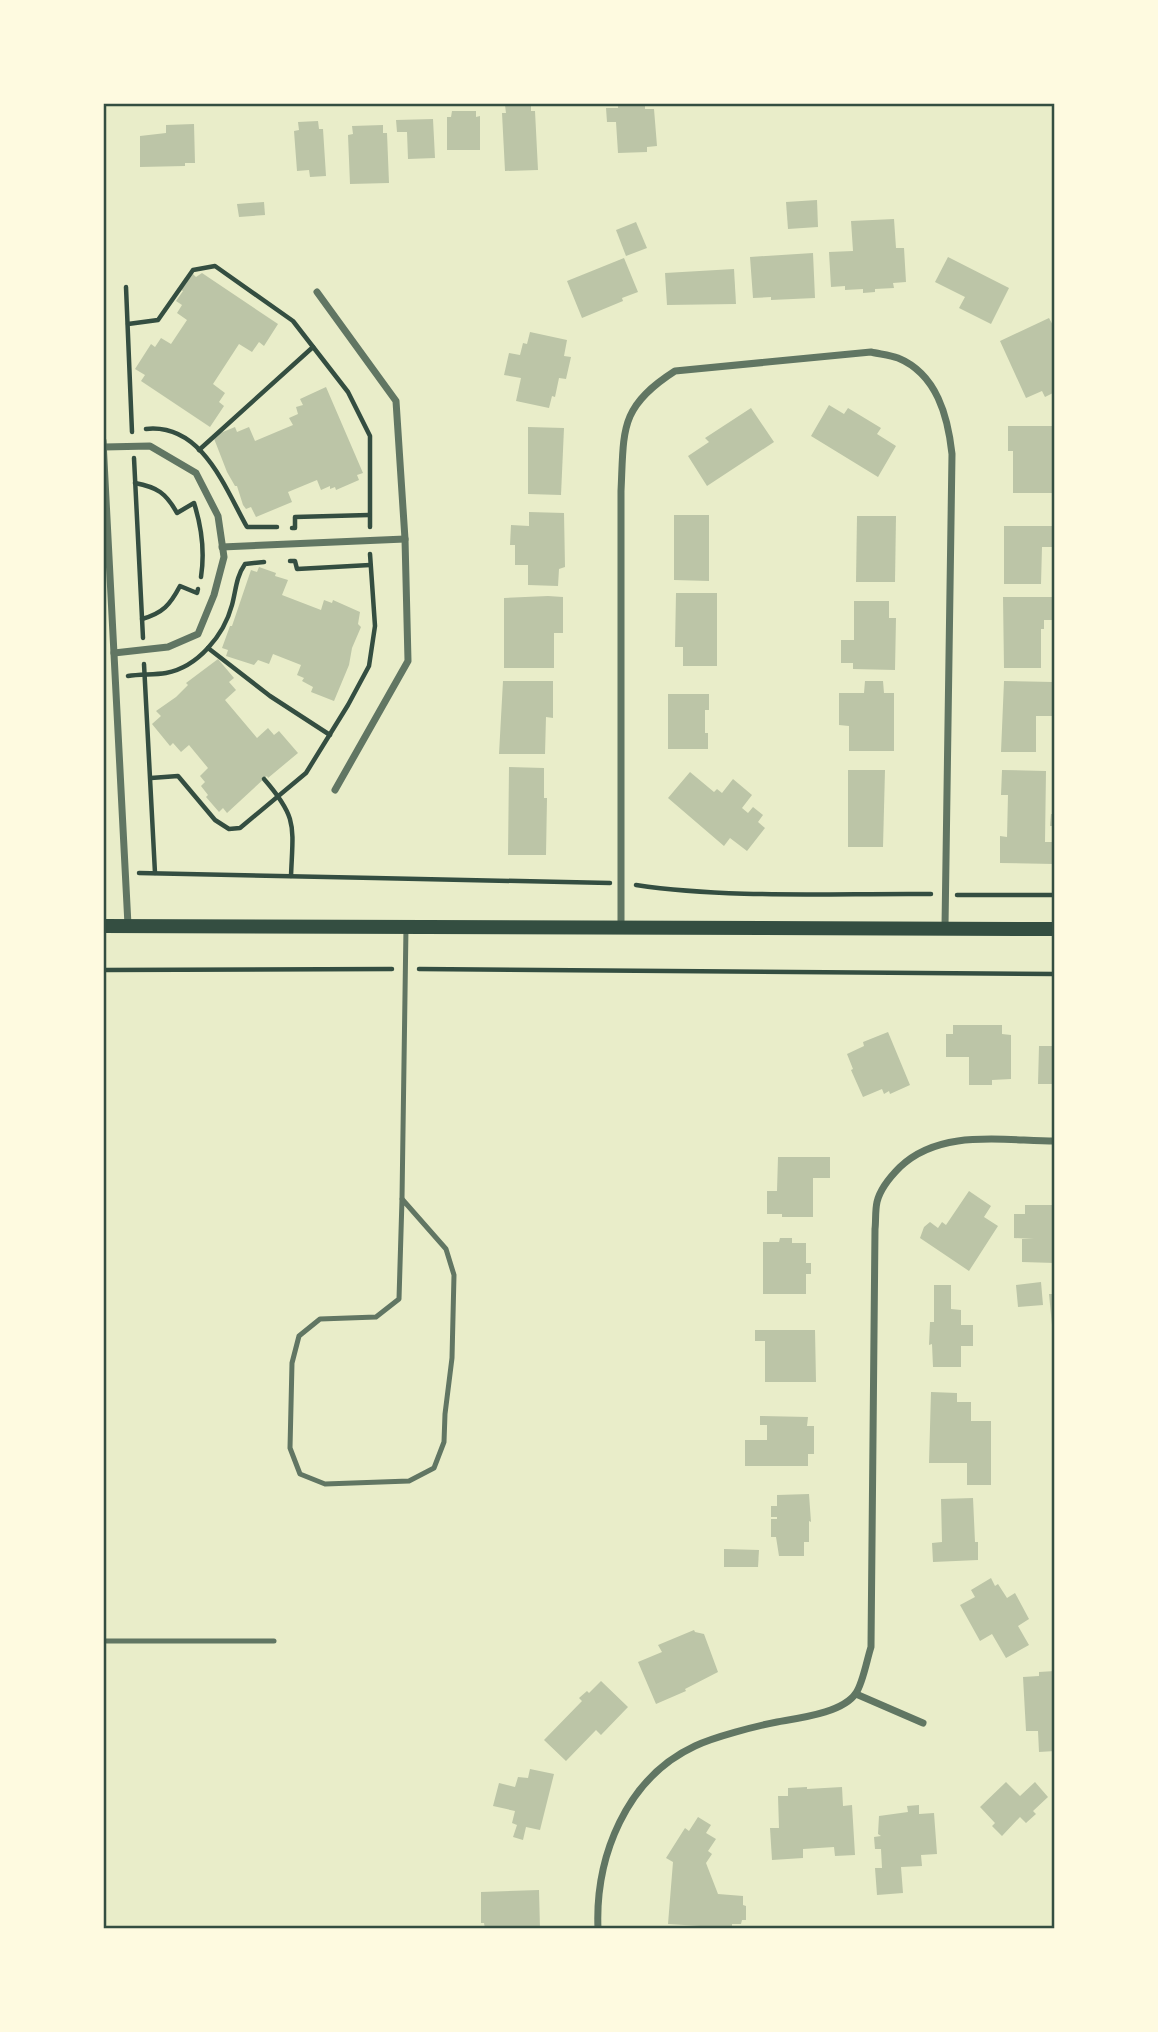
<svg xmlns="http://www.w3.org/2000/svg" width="1158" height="2032" font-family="'Fira Sans',sans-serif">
	<rect width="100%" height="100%" fill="#e9edc9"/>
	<g fill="#bcc5a7">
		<polygon points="618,103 633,103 633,106 645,106 645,109 654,109 657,146 647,147 647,152 618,153 616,122 607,122 606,108 618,108"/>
		<polygon points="531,104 531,111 535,111 538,170 505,171 502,113 506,113 505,105"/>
		<polygon points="452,111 476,111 476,117 480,116 480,150 447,150 447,117 451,117"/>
		<polygon points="433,119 435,158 408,159 407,132 397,132 396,120"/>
		<polygon points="318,121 319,129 323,129 326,176 310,177 309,170 297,171 294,131 299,130 298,122"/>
		<polygon points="194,124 195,163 185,163 185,166 140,167 140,136 166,133 166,125"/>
		<polygon points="383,125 383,133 387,133 389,183 350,184 348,135 353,134 352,126"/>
		<polygon points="817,200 818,227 788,229 786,202"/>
		<polygon points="264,202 265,215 239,217 237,204"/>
		<polygon points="894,219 896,248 904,248 906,282 893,283 894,288 875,289 875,292 863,293 863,289 845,290 845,286 831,287 829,252 853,251 851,221"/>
		<polygon points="636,222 647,248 626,256 616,230"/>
		<polygon points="813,253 815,298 771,300 771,297 753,298 750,257"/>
		<polygon points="948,257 1009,288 991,324 959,308 965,297 935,282"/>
		<polygon points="624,258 638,292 622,298 623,301 582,318 567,281"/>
		<polygon points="734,269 736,304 667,305 665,273"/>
		<polygon points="202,273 278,324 264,346 259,342 252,352 239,344 213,384 225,393 219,402 224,406 210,427 141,381 145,375 135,369 151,344 155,347 161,338 171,344 187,320 177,313 182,305 176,301 183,291 181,290 193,274 196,277"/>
		<polygon points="1049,318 1055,329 1055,392 1045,397 1042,391 1026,398 1000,341"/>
		<polygon points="530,332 567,340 564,356 571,357 566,379 559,378 555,397 552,396 549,408 516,401 521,378 504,375 509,353 520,355 523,343 527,344"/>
		<polygon points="326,387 363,473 357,475 359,480 336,490 335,487 330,489 330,486 321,490 317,480 288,492 292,502 256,517 251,507 246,509 243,505 237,486 235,486 227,472 213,436 235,427 237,432 249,427 255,441 293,425 289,418 298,414 296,407 303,405 300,399"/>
		<polygon points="829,405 844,414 848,408 881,428 877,434 896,446 878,477 811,436"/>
		<polygon points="751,408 774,442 707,486 688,456 709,442 705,438"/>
		<polygon points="1008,426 1053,426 1055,493 1013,493 1013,451 1008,451"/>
		<polygon points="528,427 564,428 561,495 528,494"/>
		<polygon points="529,512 564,513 565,567 559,569 558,586 528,585 528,565 515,565 515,545 510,545 511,525 529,526"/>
		<polygon points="674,515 709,515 709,581 674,580"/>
		<polygon points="857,516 896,516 895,582 856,582"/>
		<polygon points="1004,526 1055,526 1055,547 1042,547 1041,584 1004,584"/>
		<polygon points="259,567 276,573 275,576 288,580 282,595 321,610 324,600 332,603 333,600 360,612 358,624 361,627 352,648 349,665 334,701 311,692 313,687 302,681 304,678 297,675 301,665 273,654 269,664 258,660 254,665 226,656 228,650 222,648 230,626 232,626 251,570 257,572"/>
		<polygon points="676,593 717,593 717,666 683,666 683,647 675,647"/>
		<polygon points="548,596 563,597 563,633 554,633 554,668 504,668 504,598"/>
		<polygon points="1003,597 1055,597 1055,620 1044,620 1044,629 1041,629 1041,668 1004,668"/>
		<polygon points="854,601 889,601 889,618 896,618 895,670 853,669 853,663 841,663 841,640 854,640"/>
		<polygon points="218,659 234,678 229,682 236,690 225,700 257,738 268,728 274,735 279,731 298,753 268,778 267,776 227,813 223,808 219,812 206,797 208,795 201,786 205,782 200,776 208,768 189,745 181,752 173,743 170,746 152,724 161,716 156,711 176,697 188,685 186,683"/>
		<polygon points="503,681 553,681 553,718 546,717 545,754 499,754"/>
		<polygon points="865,681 883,681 884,693 894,693 894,751 849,751 849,726 839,725 839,693 864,693"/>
		<polygon points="1004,681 1053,682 1055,716 1036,716 1036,752 1001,752"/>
		<polygon points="668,694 709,694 709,710 705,710 705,733 708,733 708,749 668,749"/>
		<polygon points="509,767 544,768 544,798 547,798 546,855 508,855"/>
		<polygon points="848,770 885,770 883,847 848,847"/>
		<polygon points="1002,770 1046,771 1045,842 1054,842 1054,864 1000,863 1000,836 1007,837 1008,795 1001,795"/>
		<polygon points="690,772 714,792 717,789 722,793 733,779 752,795 742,808 748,813 753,807 763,815 758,822 765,828 747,851 730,838 724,846 668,798"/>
		<polygon points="1051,814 1055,814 1055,826 1050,826"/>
		<polygon points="953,1025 1002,1025 1002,1034 1011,1035 1011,1079 992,1080 992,1085 969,1085 969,1057 946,1057 946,1034 953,1034"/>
		<polygon points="888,1032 910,1085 890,1094 889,1091 884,1094 882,1089 863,1097 851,1070 853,1069 847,1054 864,1046 863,1042"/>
		<polygon points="1039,1046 1055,1046 1055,1089 1052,1089 1052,1084 1038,1084"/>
		<polygon points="778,1157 830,1157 830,1178 813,1178 813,1217 782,1217 782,1214 767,1214 767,1191 777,1191"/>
		<polygon points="969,1191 991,1206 984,1217 998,1226 969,1271 920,1238 924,1227 930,1222 938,1228 942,1222 946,1225"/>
		<polygon points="1025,1205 1055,1205 1055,1263 1022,1262 1022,1239 1034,1239 1014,1238 1014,1214 1025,1214"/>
		<polygon points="780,1238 792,1238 792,1243 806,1243 806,1263 811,1263 811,1274 806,1274 806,1294 763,1294 763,1242 779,1242"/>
		<polygon points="1041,1282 1043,1305 1018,1307 1016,1285"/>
		<polygon points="934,1285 951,1285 951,1309 961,1310 961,1325 973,1325 973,1346 961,1346 961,1367 933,1367 932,1344 929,1345 930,1322 934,1322"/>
		<polygon points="1049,1294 1055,1294 1055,1325 1052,1325"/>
		<polygon points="755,1330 815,1330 816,1382 765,1382 765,1341 755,1341"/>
		<polygon points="931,1392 957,1393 957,1402 971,1402 971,1421 991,1421 991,1485 967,1485 967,1463 929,1463"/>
		<polygon points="760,1416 808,1417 807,1426 814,1426 814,1454 808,1454 808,1466 745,1466 745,1440 767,1440 767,1425 760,1425"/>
		<polygon points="809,1494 811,1522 809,1521 809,1542 804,1542 804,1556 779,1556 776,1537 771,1537 771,1519 777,1519 777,1517 771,1517 771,1506 777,1506 777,1495"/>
		<polygon points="973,1498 975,1542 978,1542 978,1560 933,1562 932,1543 942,1542 941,1499"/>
		<polygon points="724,1549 759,1550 758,1567 724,1567"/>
		<polygon points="991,1578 995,1586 998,1584 1007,1598 1015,1593 1029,1619 1018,1626 1029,1645 1006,1658 992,1634 980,1641 960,1605 975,1597 971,1590"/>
		<polygon points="694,1630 695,1632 704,1634 718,1672 685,1689 686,1691 656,1704 638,1662 662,1652 658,1645"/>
		<polygon points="1055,1671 1055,1751 1039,1752 1038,1731 1026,1731 1023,1677 1039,1676 1039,1672"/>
		<polygon points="601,1681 628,1707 601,1735 596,1730 566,1761 544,1740 582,1701 579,1698 587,1691 589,1693"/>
		<polygon points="530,1769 554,1774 540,1830 526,1827 523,1840 513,1837 517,1825 512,1823 515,1811 493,1806 499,1783 515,1787 518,1777 528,1778"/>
		<polygon points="1006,1782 1020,1796 1035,1782 1048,1797 1033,1811 1036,1814 1026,1823 1020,1817 1002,1836 992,1826 995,1823 980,1807"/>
		<polygon points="807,1787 807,1789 842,1787 843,1806 852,1805 855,1855 835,1856 834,1847 803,1849 803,1858 772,1860 770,1828 779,1828 778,1796 788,1796 788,1788"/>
		<polygon points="919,1805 919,1814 934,1813 937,1854 921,1855 922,1866 901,1867 903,1893 877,1895 875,1868 882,1868 881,1849 875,1849 874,1837 881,1836 878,1834 879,1816 908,1812 907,1806"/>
		<polygon points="698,1817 711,1825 706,1833 716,1839 708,1851 712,1854 706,1863 718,1894 743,1896 743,1905 746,1906 746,1920 742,1920 741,1924 732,1924 732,1928 668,1924 673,1862 666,1858 685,1828 689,1831"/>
		<polygon points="539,1890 540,1929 485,1929 484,1923 481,1923 481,1892"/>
	</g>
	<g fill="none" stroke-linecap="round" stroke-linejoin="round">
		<g stroke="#344e41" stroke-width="4.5">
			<polyline points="126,287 132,432"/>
			<polyline points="128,324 158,320 193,270 215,266 293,321 348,392 370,436 370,527"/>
			<path d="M146 429C202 423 225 488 247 527H277"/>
			<polyline points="199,450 313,347"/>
			<polyline points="134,458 143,638"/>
			<path d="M135 483C157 487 166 493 177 513L194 503C202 528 205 551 201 577"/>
			<polyline points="292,528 295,528 295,517 369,515"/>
			<polyline points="290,561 295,561 297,569 370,565"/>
			<path d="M142 619C163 613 170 605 180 586L197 593 198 589"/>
			<polyline points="208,648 270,696 330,735"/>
			<polyline points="144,664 155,873"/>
			<path d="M128 676C140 674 154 675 166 673 198 667 224 635 232 605 236 590 236 577 245 564L264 562"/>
			<polyline points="151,778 178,776 215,820 229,829 240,828 306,773 348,705 369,666 375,626 370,554"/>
			<path d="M264 779C298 818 293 826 291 876"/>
			<path d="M139 873C296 875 453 881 610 883"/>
			<path d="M636 885C730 899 835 893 931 894"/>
			<polyline points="957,895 1055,895"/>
			<polyline points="419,969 1055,974"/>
			<polyline points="103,970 392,969"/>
		</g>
		<g stroke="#617663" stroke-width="5">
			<polygon points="402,1199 446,1249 454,1275 452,1358 445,1414 444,1442 434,1468 409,1481 325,1484 300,1474 290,1448 292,1363 299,1336 320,1319 376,1317 399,1299"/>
			<polyline points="402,1199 406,927"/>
			<polyline points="103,1641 274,1641"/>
		</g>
		<g stroke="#617663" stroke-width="7">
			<polyline points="317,292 396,401 405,539 408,661 335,790"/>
			<polyline points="103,441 128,925"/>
			<polyline points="104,447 150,446 196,473 218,516 224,557 214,595 198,634 168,647 114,653"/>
			<polyline points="222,547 405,539"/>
			<path d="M621 927V491C624 429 619 407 675 371L871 352C879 354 890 355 898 358 937 374 948 417 952 454L945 927"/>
			<polyline points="856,1694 923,1723"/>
			<path d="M598 1929C595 1857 626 1778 695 1746 714 1737 756 1726 777 1722 799 1718 843 1713 856 1693 863 1683 867 1659 871 1647L875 1229C876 1221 875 1211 877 1202 880 1189 891 1176 900 1167 941 1128 1004 1141 1055 1141"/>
		</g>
		<polyline stroke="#344e41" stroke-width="14" points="103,926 1055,929"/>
	</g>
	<rect width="1158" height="2032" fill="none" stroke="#fefae0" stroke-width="210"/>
	<rect x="105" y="105" width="948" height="1822" fill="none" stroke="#344e41" stroke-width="2.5"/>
</svg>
